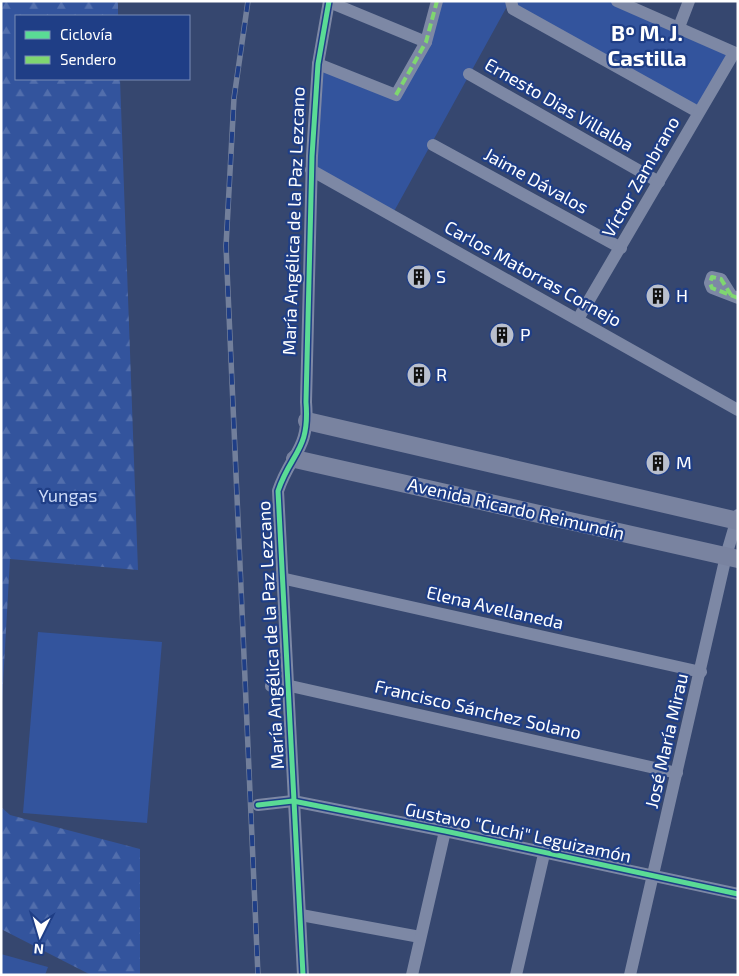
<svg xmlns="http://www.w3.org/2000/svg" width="739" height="976" font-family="'Exo 2',sans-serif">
	<defs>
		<pattern id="forest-firs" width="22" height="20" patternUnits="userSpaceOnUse" patternTransform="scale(1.25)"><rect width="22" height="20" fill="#33549d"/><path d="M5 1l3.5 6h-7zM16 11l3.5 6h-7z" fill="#526eac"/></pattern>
	</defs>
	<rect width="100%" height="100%" fill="#36476f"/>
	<g fill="#33549d">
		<polygon points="437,1 510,1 392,215 311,170 318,64 396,95"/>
		<polygon points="513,1 615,1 734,53 698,112 513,9"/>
		<polygon points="38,632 162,642 147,823 23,813"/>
		<polygon points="1,954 48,967 45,975 1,975"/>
	</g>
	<g fill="url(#forest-firs)">
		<polygon points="1,1 118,1 118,16 16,16 16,79 120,79 138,570 10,559 1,719"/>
		<polygon points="1,807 10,815 140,849 140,975 91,975 1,929"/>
	</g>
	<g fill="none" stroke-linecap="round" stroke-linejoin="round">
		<g stroke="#7d88a5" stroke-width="12">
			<polyline points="511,1 513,9 698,112"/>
			<polyline points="617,1 738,54"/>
			<polyline points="329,2 426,42"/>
			<polyline points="679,27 689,1"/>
			<polyline points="318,64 396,95 426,42 437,1"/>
			<polyline points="469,74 659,182"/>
			<polyline points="433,145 621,248"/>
			<polyline points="311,170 738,410"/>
			<polyline points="731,295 721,279 712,277 710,283 712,288 738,298"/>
			<polyline points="578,319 734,53"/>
			<polyline points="281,578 701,672"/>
			<polyline points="271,686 286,685 677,773"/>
			<polyline points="258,805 293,801 445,831 738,894"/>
			<polyline points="301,915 420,937"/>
			<path d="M303 975 278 491C291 452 310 451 306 402L312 156 318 64 329 1"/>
			<polyline points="412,975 445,831"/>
			<polyline points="516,975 544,854"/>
			<polyline points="630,975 726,556 738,515"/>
		</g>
		<g stroke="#7983a0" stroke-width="18">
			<polyline points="307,421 738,521"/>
			<polyline points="295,459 738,559"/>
		</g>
		<defs>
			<polyline id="rail" points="248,1 234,98 226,246 258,975"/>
		</defs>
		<use href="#rail" stroke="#727f9b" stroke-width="5.5"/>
		<use href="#rail" stroke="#1f3e86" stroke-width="4" stroke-dasharray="11" stroke-linecap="butt"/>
		<g stroke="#7fd670" stroke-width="4" stroke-dasharray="8 4" stroke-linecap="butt">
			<polyline points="396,95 426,42 437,1"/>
			<polyline points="731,295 721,279 712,277 710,283 712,288 738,298"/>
		</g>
		<defs>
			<g id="cycleway">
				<polyline points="258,805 293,801 445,831 738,894"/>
				<path d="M303 975 278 491C291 452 310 451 306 402L312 156 318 64 329 1"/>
			</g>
		</defs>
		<use href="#cycleway" stroke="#1f3e86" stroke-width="8"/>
		<use href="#cycleway" stroke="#5adb95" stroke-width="5"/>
	</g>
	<defs>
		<symbol id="building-disc" viewBox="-11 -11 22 22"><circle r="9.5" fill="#b9bfcd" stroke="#1f3e86"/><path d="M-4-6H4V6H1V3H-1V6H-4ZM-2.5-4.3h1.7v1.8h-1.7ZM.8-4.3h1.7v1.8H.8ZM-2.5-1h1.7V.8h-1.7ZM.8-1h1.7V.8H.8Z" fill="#111"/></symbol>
	</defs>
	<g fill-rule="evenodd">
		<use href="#building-disc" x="405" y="263" width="28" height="28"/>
		<use href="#building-disc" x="644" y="282" width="28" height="28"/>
		<use href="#building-disc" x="488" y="321" width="28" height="28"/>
		<use href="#building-disc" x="405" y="361" width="28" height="28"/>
		<use href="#building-disc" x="644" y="449" width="28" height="28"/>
	</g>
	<g text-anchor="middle" stroke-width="4.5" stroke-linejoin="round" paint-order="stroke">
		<g font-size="18" fill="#fff" stroke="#1f3e86">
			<text transform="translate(559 105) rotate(30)" y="6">Ernesto Dias Villalba</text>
			<text transform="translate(641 177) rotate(-60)" y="6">Víctor Zambrano</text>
			<text transform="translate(536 181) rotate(29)" y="6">Jaime Dávalos</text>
			<text transform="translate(294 221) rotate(-88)" y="6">María Angélica de la Paz Lezcano</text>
			<text transform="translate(533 274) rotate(29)" y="6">Carlos Matorras Cornejo</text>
			<text transform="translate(516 509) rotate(13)" y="6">Avenida Ricardo Reimundín</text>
			<text transform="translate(495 608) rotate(13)" y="6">Elena Avellaneda</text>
			<text transform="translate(271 635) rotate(-93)" y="6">María Angélica de la Paz Lezcano</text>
			<text transform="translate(478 710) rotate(13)" y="6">Francisco Sánchez Solano</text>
			<text transform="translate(667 741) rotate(-77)" y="6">José María Mirau</text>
			<text transform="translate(518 833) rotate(12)" y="6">Gustavo "Cuchi" Leguizamón</text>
		</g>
		<g font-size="18" fill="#fff" stroke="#1f3e86" text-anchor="start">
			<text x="436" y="283">S</text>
			<text x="676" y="302">H</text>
			<text x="520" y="341">P</text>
			<text x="436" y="381">R</text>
			<text x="676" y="469">M</text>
		</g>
		<g font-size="18" fill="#cddbf8" stroke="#1f3e86">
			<text x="68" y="502">Yungas</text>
		</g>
		<g font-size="22" font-weight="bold" fill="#fff" stroke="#1f3e86">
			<text x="647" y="41">Bº M. J.<tspan x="647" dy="25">Castilla</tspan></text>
		</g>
	</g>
	<rect width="739" height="976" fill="none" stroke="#ffffff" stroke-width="5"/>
	<rect x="15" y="15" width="175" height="65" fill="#1f3e86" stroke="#798bb6"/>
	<rect x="25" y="31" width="25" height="8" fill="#5adb95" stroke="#798bb6"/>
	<text x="60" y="40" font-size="15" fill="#ffffff">Ciclovía</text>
	<rect x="25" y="56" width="25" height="8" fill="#7fd670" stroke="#798bb6"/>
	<text x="60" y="65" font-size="15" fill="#ffffff">Sendero</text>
	<g transform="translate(40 936) rotate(185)" stroke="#1f3e86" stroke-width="4" paint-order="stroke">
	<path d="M0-4L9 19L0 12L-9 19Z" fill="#ffffff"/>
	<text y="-8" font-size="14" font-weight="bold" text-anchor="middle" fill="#ffffff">N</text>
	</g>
</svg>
